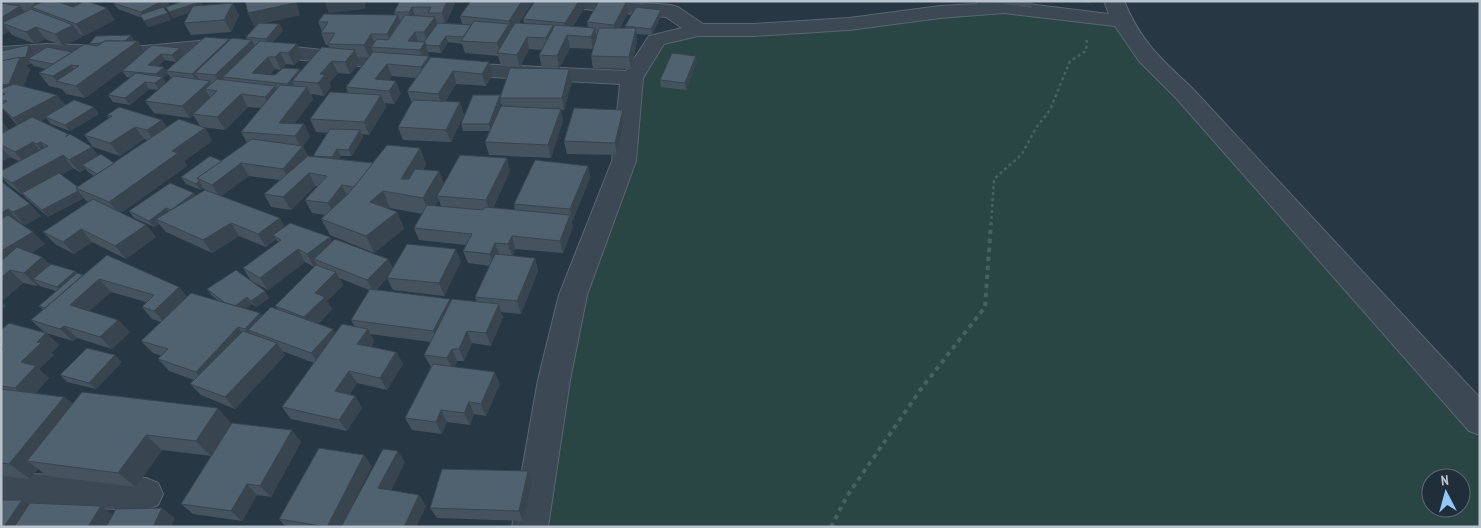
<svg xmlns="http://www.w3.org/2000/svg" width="1481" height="528" font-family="'PT Sans Narrow',sans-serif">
	<rect width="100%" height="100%" fill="#273744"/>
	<path fill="#294544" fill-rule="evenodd" d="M1001 8 1122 21 1480 421V527H530L554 380 624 161 632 78 656 40ZM1431 478H1461V508H1431Z"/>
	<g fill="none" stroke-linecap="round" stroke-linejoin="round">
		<defs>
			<g id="street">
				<path d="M553 1H617L671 5 678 7 703 24H753L849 18 940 6 976 4 978 1H1003L1109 14 1104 1H1124C1141 42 1161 59 1192 88L1480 398V435L1469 431 1176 98 1139 61 1115 26 1004 13 940 18 849 30 753 36H698L664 44 643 78 636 161 587 295 570 380 548 527H512L538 380 559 295 612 161 620 84 454 75 446 74 443 69 446 64 454 63 626 71 649 36 682 28 666 17 563 7 556 5Z"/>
				<polygon points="221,39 404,59 412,60 415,65 412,70 404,71 221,51 133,59 47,56 1,59 1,47 47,44 133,47"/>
				<polygon points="1,473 146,478 158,483 163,494 158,505 146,510 1,505"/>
			</g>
		</defs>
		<use href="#street" stroke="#5a6671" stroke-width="2"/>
		<polyline stroke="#486160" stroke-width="2.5" stroke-dasharray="3 3" stroke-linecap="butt" points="991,225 994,179 1022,154 1036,128 1050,110 1070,61 1086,51 1087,39"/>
		<polyline stroke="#486160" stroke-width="4" stroke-dasharray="4.5 4.5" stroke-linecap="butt" points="831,527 847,496 921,389 985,307 991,223"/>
		<use href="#street" fill="#3c4954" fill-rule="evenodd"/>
	</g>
	<g fill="#45535f" fill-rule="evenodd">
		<polygon points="1,1 76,1 78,5 115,20 84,36 80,35 82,37 63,46 45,39 35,44 12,35 9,31 1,36"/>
		<polygon points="116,1 167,1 170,6 184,1 206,1 201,3 202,5 239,15 231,32 191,35 184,23 189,13 173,18 166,8 164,9 171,20 148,27 142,18 118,9 113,3"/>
		<path d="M400 1H456L446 23 462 24 460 16 471 1H533L519 23H524L523 19 585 7 573 26 588 27 587 22 599 1H646L643 5 627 2 628 13 620 28H626L625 26 661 10V16L652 35 636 34 637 41 631 69 593 68 591 56 593 49 570 48 559 69 542 68 539 55 542 50 529 49 520 67 501 66 498 56 465 53 462 44 448 42 441 53 428 52 430 59 493 74 486 86 456 84 445 102H460L464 115 451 142 403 140 398 127 412 103 407 91 416 78 392 76 389 81 401 94 394 104 385 103 386 107 369 135 362 134 363 137 352 156H341L338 159 373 163 420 148 426 165 423 170 439 171 444 184 507 158 510 171 493 208 515 210 514 204 588 166 590 178 572 222H571L573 227 563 253 515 249 512 256 535 258 538 271 521 314 501 312 503 317 491 346 472 343 464 361H457L454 367 500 384 486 416 474 414 470 425 447 422 442 434 412 430 405 418 431 367 424 355 431 342 370 334 374 341 371 347 396 352 403 364 387 390 357 383 349 395 355 396 362 408 347 431 291 419 282 407 314 363 282 351 285 355 235 409 201 395 190 384 194 380 169 371 158 359 161 356 153 353 141 341 161 322 152 319 142 307 146 302 111 292 89 311 118 320 130 332 112 349 77 338 73 341 46 333 59 345 51 353 54 355 39 369 49 378 35 393 64 397 73 404 232 424 301 442 271 497 257 495 242 521 193 514 181 504 211 456 162 450 136 487 47 476 38 469 30 479 1 476V330L44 332 31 320 43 310 39 306 56 291 40 286 38 284 37 286 23 283 1 302 6 306 1 310V181L41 216 25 225 20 222H19L45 244 31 253 42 257 50 265 75 271 77 273 83 275 179 287 187 297 218 300 212 296 207 289 265 291 269 298 256 307 252 304 245 309 260 313 262 316 278 309 275 306 314 267 305 262 268 290 251 281 243 268 278 242 276 239 266 247 239 236 212 253 166 232 159 224 154 227 134 218 129 211 194 193 196 196 205 190 203 188 201 190 186 184 181 177 222 161 247 143 241 132 261 108 248 107 225 130 201 127 205 128 212 141 184 161 187 166 121 213 146 225 156 237 126 259 92 242 74 254 55 244 43 232 89 202 86 201 84 198 48 217 28 200 24 196 9 185 1 177V171L19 161 10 157 1 162V121L9 130 17 125 1 107 2 104H1V51L34 52 32 57 72 52 89 45V44L135 41H138L145 52 180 48 184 55 176 62 165 60 158 66 168 74 163 78 166 83 171 78 166 71 229 39V41L247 40 246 37 257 25 254 26 248 13 300 15 264 23 279 24 283 31 272 42 297 44 302 57 294 65 286 64 283 68 300 69 301 71 330 48 328 45H326L321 33 322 31 318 22 395 15 394 12ZM373 51V52L346 87 348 93 310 119 316 132 328 133 313 157 308 156 303 146 310 137 304 124H294L313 99 311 94 324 96 331 87 329 83 338 73 350 74 360 63 358 57H369ZM31 63 34 66 46 69 39 73 49 86 62 89 66 94 85 98 122 71 127 77 130 78 108 95 113 102 130 105 149 89 158 90 145 101 154 113 190 118 193 115 201 127H167L162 120 107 115 109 118 84 135 93 147 120 156 144 139 147 140 114 163 98 156 92 147 68 134 41 121 46 118 51 124 70 131 99 114 65 105 23 86 30 70 26 65 31 64ZM275 69 281 70 275 75H269ZM73 168 80 172 86 169 88 172 94 176 78 187 61 175ZM249 176 280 180 264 194 271 207 291 210 315 186H318L305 200 312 213 325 215 321 219 330 235 374 253 404 229 397 212 389 209 390 208 422 214 414 228 419 240 466 245 463 251 468 263 490 266 475 297 477 302H451L376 290 387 278 393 290 444 296 461 261 393 268 388 259 332 241 330 237 285 227 221 196ZM439 200 441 206H435ZM339 278 369 290 351 320 355 327 336 333 318 324 332 309 327 301 343 285Z"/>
		<polygon points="987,1 1033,1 1031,8"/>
		<polygon points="1076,1 1091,1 1090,3"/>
		<polygon points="697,62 686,90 661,87 660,80"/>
		<path d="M569 69 572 81 564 110H561L563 121 551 158 489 155 485 142 490 131H463L461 124 500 95ZM501 103 502 106 495 120Z"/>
		<polygon points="623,110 624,122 617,155 567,154 564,141"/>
		<polygon points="122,362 96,389 67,382 60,375"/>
		<polygon points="405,462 391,490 419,495 426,506 416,527 286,527 279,519 372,466 352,505"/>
		<polygon points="532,482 523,521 437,518 430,508"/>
	</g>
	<g fill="#38444e">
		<polygon points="34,1 76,1 80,8 39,10 33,2"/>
		<polygon points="162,1 167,1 170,6 145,19 141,12"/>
		<polygon points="199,1 206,1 201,3 204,8 173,18 169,12"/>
		<polygon points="294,1 296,1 300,15 254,26 248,13"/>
		<polygon points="324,1 366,1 365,9 329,13"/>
		<polygon points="447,1 456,1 445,25 442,13"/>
		<polygon points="522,1 533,1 512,33 509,21"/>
		<polygon points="579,1 584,1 585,7 567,35 570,48 559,69 557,56 567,35 565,23"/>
		<polygon points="627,1 628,13 615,37 614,25"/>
		<polygon points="233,3 239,15 231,32 224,20"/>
		<polygon points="20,6 29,18 2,23 9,31 1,36 1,18"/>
		<polygon points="412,7 416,20 413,24 409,12"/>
		<polygon points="107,8 115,20 84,36 76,24"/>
		<polygon points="661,10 661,16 652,35 651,29"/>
		<polygon points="168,13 171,20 148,27 144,21"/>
		<polygon points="398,15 402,27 392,46 387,34"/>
		<polygon points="435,17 439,30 428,44 424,32"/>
		<polygon points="279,24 283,31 270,45 266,39"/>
		<polygon points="509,24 512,36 500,54 497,43"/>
		<polygon points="73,25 82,37 63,46 55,34"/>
		<polygon points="553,25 555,37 549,50 546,38"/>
		<polygon points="36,27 45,39 35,44 26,32"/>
		<polygon points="595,28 597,40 593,49 591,37"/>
		<polygon points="636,28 637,41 631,69 629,57"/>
		<polygon points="415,32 419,44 408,41"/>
		<polygon points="371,34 376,46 371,47 373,51 369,57 364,45"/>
		<polygon points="131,35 135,42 138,41 146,54 85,98 76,86 124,43"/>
		<polygon points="446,36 448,42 441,53 439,46"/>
		<polygon points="527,37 529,49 520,67 517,55"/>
		<polygon points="229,39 235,52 195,73 202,84 199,86 192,74"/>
		<polygon points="252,40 258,52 223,77 226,84 222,87 215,75"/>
		<polygon points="425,42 429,55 428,58 429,56 433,68 426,79 421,67 424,62 420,50"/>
		<polygon points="297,44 302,57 294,65 288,53"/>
		<polygon points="29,45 34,52 32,60 28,59 31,64 26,65 30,70 20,96 5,94 1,92 1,70"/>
		<polygon points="180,48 184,55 176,62 172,55"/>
		<polygon points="355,50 360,63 350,74 345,62"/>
		<polygon points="280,52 286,64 281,70 275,57"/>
		<polygon points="161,54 165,60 152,72 148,65"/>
		<polygon points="696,56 697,62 686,90 685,83"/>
		<polygon points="268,57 275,69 262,81 252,73"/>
		<polygon points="332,61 338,73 329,83 331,87 324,96 318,83 320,74"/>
		<polygon points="489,62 493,74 486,86 482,74"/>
		<polygon points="387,64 392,76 381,91 375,79"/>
		<polygon points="71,65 80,77 57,82 53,76"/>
		<polygon points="164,67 168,74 163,78 167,84 159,90 155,83 160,80 156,74"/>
		<polygon points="300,69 306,82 292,81 298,92 293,96 287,84"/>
		<polygon points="569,69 572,81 564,110 562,98"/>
		<polygon points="453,71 456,84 442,106 438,94"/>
		<polygon points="210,81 216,91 205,89 211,99 193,114 193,115 190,118 182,106"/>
		<polygon points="396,81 401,94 394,104 389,91"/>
		<polygon points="145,82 149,89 130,105 125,98"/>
		<polygon points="275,86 282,99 271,109 265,97"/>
		<polygon points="307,87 313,99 286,135 279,123"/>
		<polygon points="241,94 248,107 225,130 217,117"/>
		<polygon points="57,95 67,107 45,117 46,118 23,131 13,118"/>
		<polygon points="381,95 386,107 369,135 364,122"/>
		<polygon points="500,95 501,103 491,131 489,124"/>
		<polygon points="460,102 464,115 451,142 446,130"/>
		<polygon points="94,107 99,114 70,131 65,125"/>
		<polygon points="561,109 563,121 551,158 548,145"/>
		<polygon points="623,110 624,122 617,155 615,143"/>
		<polygon points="162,120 170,132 156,143 147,130"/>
		<polygon points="1,121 10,131 1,135"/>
		<polygon points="304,124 310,137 303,146 309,158 290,181 283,169 301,148 295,136"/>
		<polygon points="135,127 144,139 120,156 110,143"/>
		<polygon points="205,128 212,141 184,161 187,166 119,214 109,202 172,151"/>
		<polygon points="360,130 363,137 352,156 348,150"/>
		<polygon points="33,142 43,154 26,165 15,152"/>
		<polygon points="40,142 51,155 47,157 37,144"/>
		<polygon points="1,147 10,157 1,162"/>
		<polygon points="92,147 101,160 82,165 86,169 80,172 69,160"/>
		<polygon points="420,148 426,165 408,196 401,179"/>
		<polygon points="337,149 341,156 336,164 332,157"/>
		<polygon points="63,155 73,168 24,196 22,193 24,196 12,183"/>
		<polygon points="507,158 510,171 490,213 486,200"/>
		<polygon points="241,163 249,176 220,197 212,185"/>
		<polygon points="588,166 590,178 572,222 570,209"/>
		<polygon points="439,171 445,188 437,196 439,200 430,215 423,198"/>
		<polygon points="309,173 315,186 291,210 283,197"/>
		<polygon points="199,181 203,188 201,190 196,184"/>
		<polygon points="342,185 348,198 335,216 328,203"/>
		<polygon points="78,191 84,198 48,217 42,210"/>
		<polygon points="383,191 390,208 378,219 370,202"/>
		<polygon points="194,193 199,200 171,210"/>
		<polygon points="30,204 41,216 25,225 13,212"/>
		<polygon points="166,208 171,215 156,219 159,224 154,227 149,221"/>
		<polygon points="8,209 20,222 1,232 1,213"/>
		<polygon points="397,212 404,229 374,253 366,236"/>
		<polygon points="570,215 573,227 563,253 560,241"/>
		<polygon points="280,218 287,231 273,235 276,239 266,247 258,234"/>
		<polygon points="231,223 239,236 212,253 203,240"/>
		<polygon points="146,225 156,237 126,259 115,246"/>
		<polygon points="81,229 92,242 74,254 63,242"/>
		<polygon points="33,232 45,244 1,271 1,251"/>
		<polygon points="512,236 515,249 512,256 508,244"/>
		<polygon points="330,237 336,250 314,259 317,265 314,267 307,254"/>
		<polygon points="495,243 499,255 494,266 490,254"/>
		<polygon points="298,249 305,262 268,290 260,278"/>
		<polygon points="456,249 461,261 444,296 439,283"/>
		<polygon points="42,257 54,270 33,279 38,284 37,286 24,273"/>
		<polygon points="535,258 538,271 521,314 517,301"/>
		<polygon points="388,259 394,271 373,292 367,280"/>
		<polygon points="10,270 23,283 1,302 6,306 1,310 1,278"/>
		<polygon points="75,271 82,278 64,294 57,287"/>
		<polygon points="336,272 343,285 327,301 332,309 312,329 304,317 315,293"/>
		<polygon points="91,277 99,279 111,292 82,318 60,317"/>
		<polygon points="179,287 189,300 165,323 154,311"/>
		<polygon points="265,291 269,298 256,307 251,301"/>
		<polygon points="247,297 252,304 237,315 232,308"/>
		<polygon points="450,299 455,312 439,344 433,331"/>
		<polygon points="499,304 503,317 491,346 486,333"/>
		<polygon points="260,313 269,325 248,330 255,340 254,341 245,329"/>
		<polygon points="118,320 130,332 112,349 100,337"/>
		<polygon points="64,326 77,338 73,341 60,329"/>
		<polygon points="238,327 248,339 206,384 196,372"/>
		<polygon points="333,329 340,341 319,365 311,353"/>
		<polygon points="368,329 374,341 364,356 357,344"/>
		<polygon points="467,331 472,343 464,361 459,349"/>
		<polygon points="46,333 59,345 51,353 54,355 39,369 49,378 30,400 15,388 21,362 37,342"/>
		<polygon points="277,343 285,355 235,409 225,397"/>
		<polygon points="452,349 457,361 453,370 447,358"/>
		<polygon points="396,352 403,364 387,390 380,378"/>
		<polygon points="115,355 122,362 96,389 89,383"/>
		<polygon points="349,371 357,383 343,403 335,391"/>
		<polygon points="495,372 500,384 486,416 481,404"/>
		<polygon points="355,396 362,408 347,431 339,420"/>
		<polygon points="64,397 82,412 27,461 38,469 30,479 9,464"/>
		<polygon points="469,402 474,414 470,425 464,413"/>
		<polygon points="218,408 232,424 211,456 196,441"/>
		<polygon points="441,410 447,422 442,434 436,422"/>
		<polygon points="292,430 301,442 271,497 260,486"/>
		<polygon points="146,435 162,450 136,487 118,473"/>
		<polygon points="398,451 405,462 386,499 378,488"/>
		<polygon points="364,455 372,466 341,527 327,527"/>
		<polygon points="528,471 532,482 523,521 519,511"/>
		<polygon points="247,484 257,495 242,521 231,511"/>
		<polygon points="419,495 426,506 416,527 404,527"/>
		<polygon points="22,500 38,511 27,527 4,527"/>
		<polygon points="101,506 115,516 109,527 88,527"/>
		<polygon points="162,508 175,518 171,527 153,527"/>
	</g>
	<g fill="#50616f" stroke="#38444e">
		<polygon points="44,1 61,1 59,2 73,7 85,1 87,1 107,8 76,24 31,7"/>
		<polygon points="116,1 162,1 141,12 113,3"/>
		<polygon points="184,1 200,2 169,12 166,7"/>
		<polygon points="245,1 294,1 294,3 248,13"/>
		<polygon points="400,1 447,1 442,13 428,13 431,7 412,7 409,12 394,12"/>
		<polygon points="471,1 522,1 509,21 460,16"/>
		<polygon points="535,1 579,1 565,23 523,19"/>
		<polygon points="599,1 627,1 614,25 587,22"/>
		<polygon points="1,3 20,6 1,18"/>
		<polygon points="233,3 224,20 184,23 193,6"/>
		<polygon points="163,7 168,13 144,21 140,15"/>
		<polygon points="636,7 661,10 651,29 625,26"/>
		<polygon points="31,9 73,25 55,34 36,27 26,32 2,23"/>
		<polygon points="324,14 398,15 387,34 371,34 364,45 328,44 335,33 321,33 328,22 318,22"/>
		<polygon points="405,15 435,17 424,32 415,32 408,41 425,42 420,50 371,47 377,39 388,40"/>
		<polygon points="474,21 509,24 497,43 461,41"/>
		<polygon points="259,23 279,24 266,39 246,37"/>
		<polygon points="438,23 471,25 463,37 446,36 439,46 426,45 425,42 424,42"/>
		<polygon points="515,23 553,25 546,38 527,37 517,55 497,53"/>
		<polygon points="555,25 595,28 591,37 567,35 557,56 539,55"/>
		<polygon points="599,28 636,28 629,57 591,56"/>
		<polygon points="131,35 125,41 105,41 101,43 89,44 96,36"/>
		<polygon points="205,37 229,39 192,74 166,71"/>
		<polygon points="232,38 252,40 215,75 195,73"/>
		<polygon points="105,41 138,41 76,86 56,81 79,66 71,65 53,76 39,73 85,44 97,46"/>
		<polygon points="260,41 297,44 288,53 280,52 275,57 268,57 252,73 275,75 283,68 300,69 287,84 223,77"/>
		<polygon points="29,45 26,57 1,61 1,51"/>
		<polygon points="152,45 180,48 172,55 161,54 148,65 164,67 156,74 122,71"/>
		<polygon points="47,47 72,52 53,64 28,59"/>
		<polygon points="322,47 355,50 345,62 332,61 320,74 325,75 318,83 292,81"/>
		<polygon points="373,52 429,56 421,67 387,64 375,79 396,81 389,91 346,87"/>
		<polygon points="672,53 696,56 685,83 660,80"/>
		<polygon points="20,57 9,84 1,85 1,61"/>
		<polygon points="431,57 489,62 482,74 453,71 438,94 407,91"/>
		<polygon points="510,68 569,69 562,98 500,98"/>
		<polygon points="136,73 163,77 155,83 145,82 125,98 108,95"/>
		<polygon points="174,76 210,81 182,106 145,101"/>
		<polygon points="217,79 275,86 265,97 241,94 217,117 193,114 217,91 205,89"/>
		<polygon points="14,84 57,95 13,118 1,107 1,105 7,101 1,100 1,96 5,94 1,92 1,89"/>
		<polygon points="280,85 307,87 279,123 304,124 295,136 241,132"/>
		<polygon points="330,92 381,95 364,122 310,119"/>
		<polygon points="473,95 500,95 489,124 461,124"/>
		<polygon points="74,100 94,107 65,125 45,117"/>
		<polygon points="413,100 460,102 446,130 398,127"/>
		<polygon points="501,106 561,109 548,145 485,142"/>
		<polygon points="119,107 162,120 147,130 135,127 110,143 84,135 112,116 107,115"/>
		<polygon points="574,108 623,110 615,143 564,141"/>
		<polygon points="32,117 68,134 65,137 70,134 92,147 69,160 63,155 12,183 1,176 1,171 48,146 40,142 37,144 33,142 15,152 1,145 1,134"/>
		<polygon points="179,119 205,128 172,151 178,153 109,202 76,188"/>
		<polygon points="330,129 360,130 348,150 337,149 332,157 313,156"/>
		<polygon points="252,139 303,146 283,169 241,163 212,185 197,178"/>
		<polygon points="387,145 420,148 401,179 409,179 415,169 439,171 423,198 383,191 370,202 397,212 366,236 321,219 348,194"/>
		<polygon points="101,154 114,163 97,174 82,165"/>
		<polygon points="460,155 507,158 486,200 437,196"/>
		<polygon points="210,156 222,161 197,178 199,181 196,184 181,177"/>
		<polygon points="308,156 373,163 354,187 342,185 328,203 305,200 327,176 309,173 283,197 264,194"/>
		<polygon points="535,160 588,166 570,209 514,204"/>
		<polygon points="59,173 78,187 76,188 78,191 42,210 22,193"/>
		<polygon points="1,181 30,204 13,212 8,209 1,213"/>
		<polygon points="170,183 194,193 171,210 166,208 149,221 129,211"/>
		<polygon points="205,190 280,218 258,234 231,223 203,240 156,219"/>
		<polygon points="93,199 146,225 115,246 81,229 63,242 43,232"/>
		<polygon points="427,205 483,210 485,207 570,215 560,241 512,236 508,244 495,243 490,254 463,251 472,234 414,228"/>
		<polygon points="8,215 33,232 1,251 1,219"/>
		<polygon points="290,223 330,237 307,254 298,249 260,278 243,268 281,240 273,235"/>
		<polygon points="335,239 388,259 367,280 314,259"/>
		<polygon points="407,244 456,249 439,283 387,278"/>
		<polygon points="17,247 42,257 24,273 10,270 1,278 1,261"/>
		<polygon points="495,254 535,258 517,301 475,297"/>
		<polygon points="107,255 179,287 154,311 142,307 154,295 99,279 70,305 118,320 100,337 64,326 60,329 31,320"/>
		<polygon points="51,264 75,271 57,287 33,279"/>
		<polygon points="316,265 336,272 315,293 325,297 304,317 275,306"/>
		<polygon points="236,270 265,291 251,301 247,297 235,306 224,302 207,289"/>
		<polygon points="77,273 83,275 45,308 39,306"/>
		<polygon points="370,289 450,299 433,331 351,320"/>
		<polygon points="191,293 260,313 245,329 238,327 196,372 158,359 168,349 141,341"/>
		<polygon points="452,299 499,304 486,333 467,331 459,349 452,349 447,358 424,355"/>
		<polygon points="271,307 333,329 311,353 248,330"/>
		<polygon points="9,323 46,333 37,342 41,343 21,362 36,366 15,388 1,386 1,351 3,349 1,348 1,330"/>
		<polygon points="342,324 368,329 357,344 396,352 380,378 349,371 335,391 355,396 339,420 282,407"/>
		<polygon points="243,331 277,343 225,397 190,384"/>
		<polygon points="87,348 115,355 89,383 60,375"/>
		<polygon points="433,364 495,372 481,404 469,402 464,413 441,410 436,422 405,418"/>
		<polygon points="1,389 64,397 9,464 1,463"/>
		<polygon points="82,392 218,408 196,441 146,435 118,473 27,461"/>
		<polygon points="232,423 292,430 260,486 247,484 231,511 181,504"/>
		<polygon points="319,448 364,455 327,527 279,519"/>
		<polygon points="383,449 398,451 378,488 419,495 404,527 341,527"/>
		<polygon points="442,469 528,471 519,511 430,508"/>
		<polygon points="1,500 22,500 4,527 1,527"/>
		<polygon points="30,503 101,506 88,527 14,527"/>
		<polygon points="162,508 153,527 106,527 116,509"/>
	</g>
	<rect width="1481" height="528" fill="none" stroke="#b9c3cd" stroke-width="5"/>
	<g transform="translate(1446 493) rotate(354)"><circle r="24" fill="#202e39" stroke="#5d6a74"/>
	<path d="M0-4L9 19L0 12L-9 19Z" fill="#92c8f9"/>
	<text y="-8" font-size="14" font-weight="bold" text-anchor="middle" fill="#b9c3cd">N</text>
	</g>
</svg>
